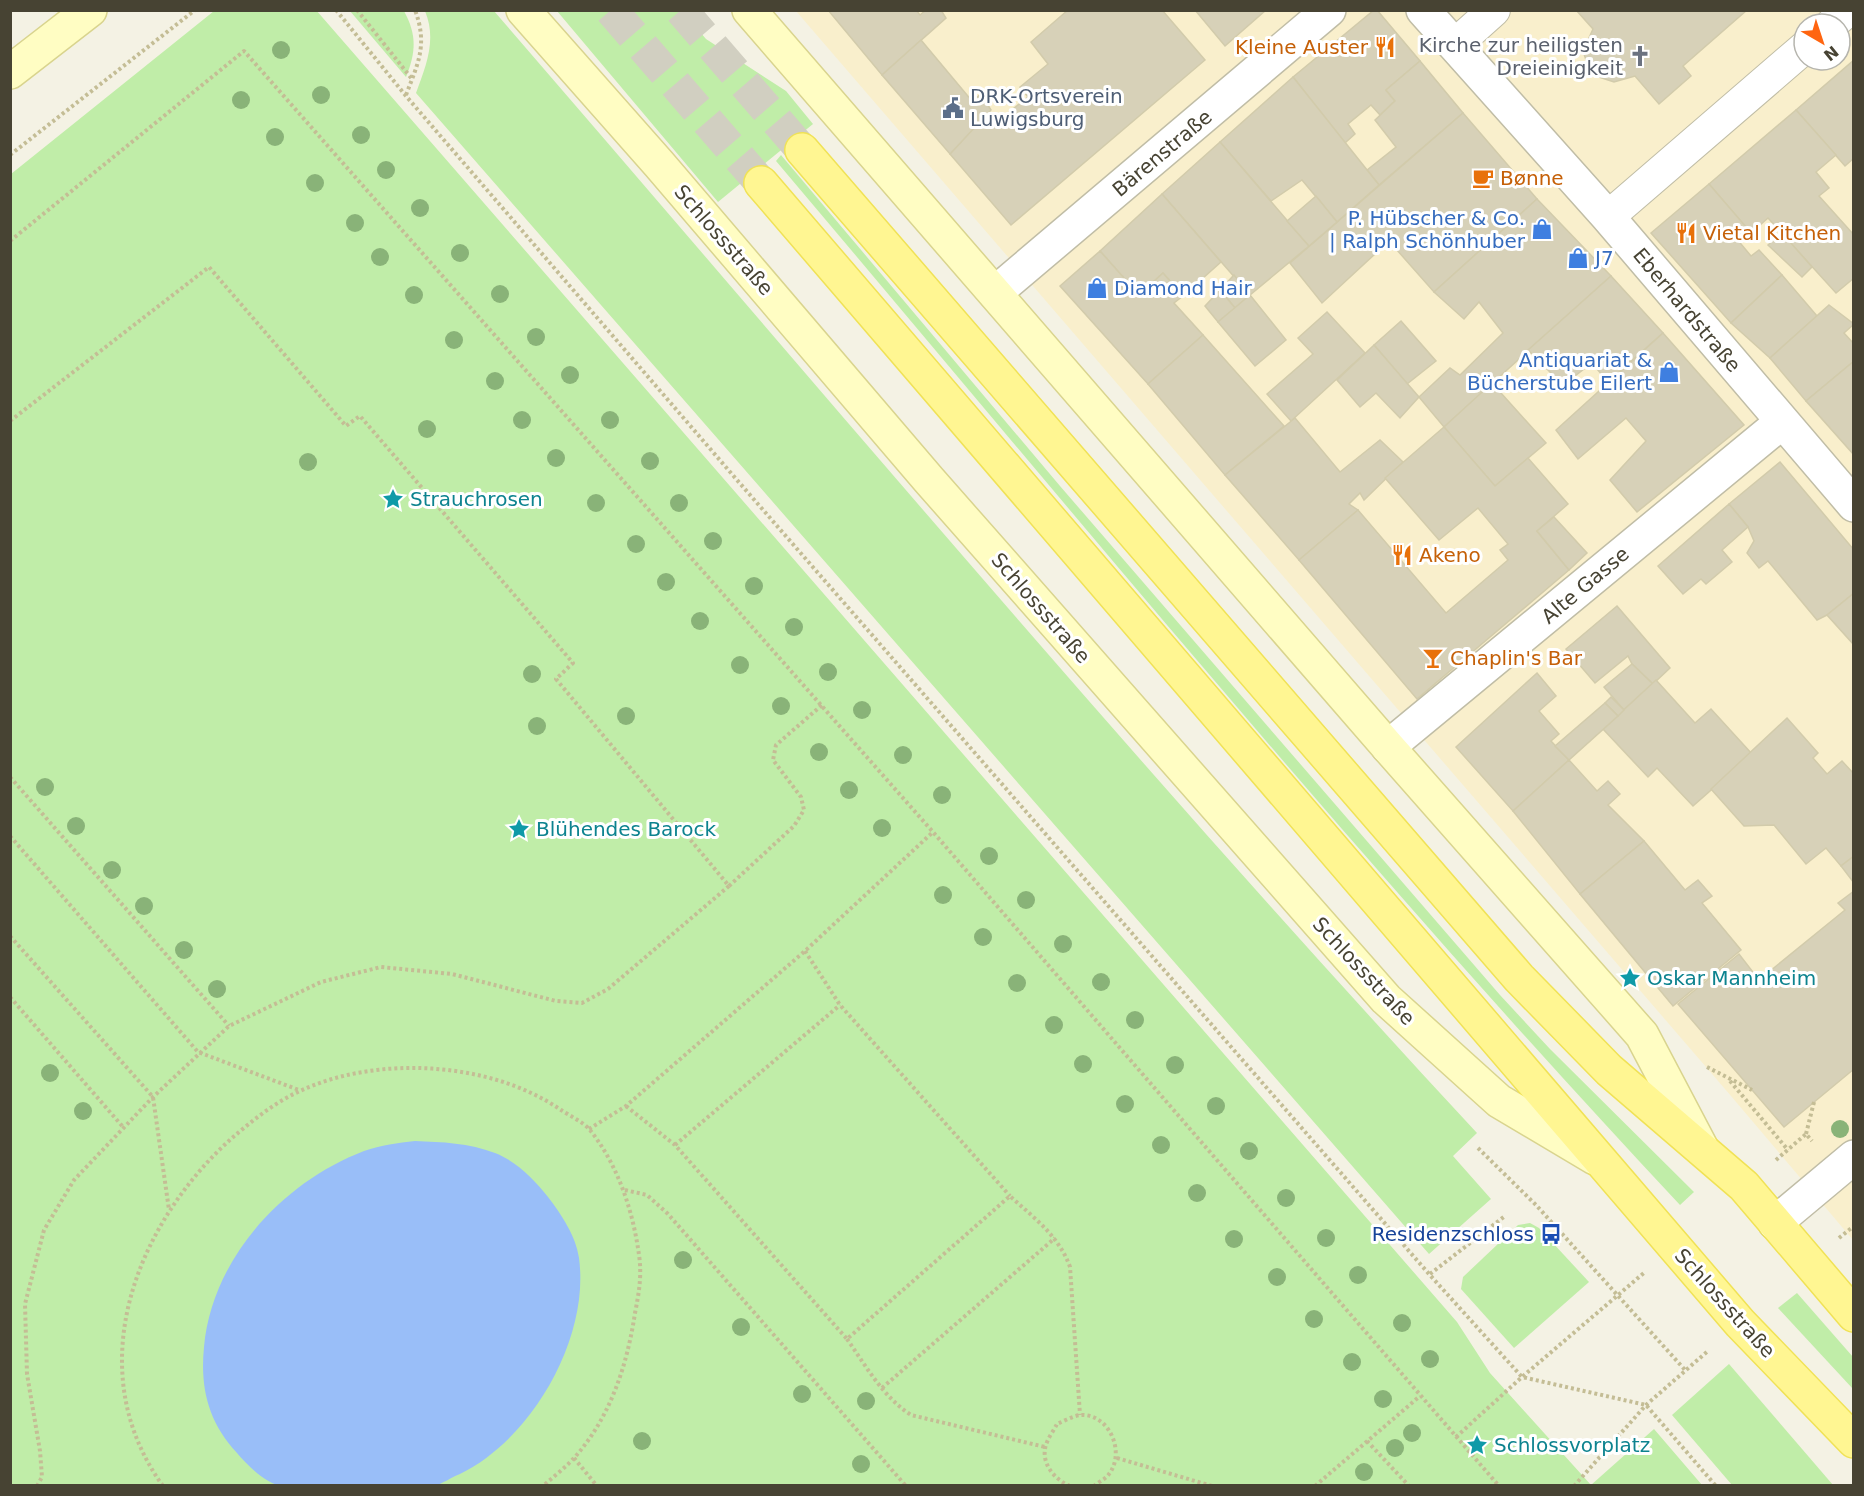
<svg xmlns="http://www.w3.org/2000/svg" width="1864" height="1496" font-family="'DejaVu Sans',sans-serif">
	<rect width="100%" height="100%" fill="#f4f2e4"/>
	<path fill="#f9efcc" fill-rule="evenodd" d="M796 11H1853V1240L1731 1096ZM1804 24H1840V60H1804Z"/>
	<g fill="#c0eda8">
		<polygon points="316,10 1437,1299 1457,1322 1490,1373 1591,1485 1654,1429 1702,1485 11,1486 11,174 214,11"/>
		<path d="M350 11H404C417 35 416 52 406 77Z"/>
		<path d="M425 11H494C819 387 1139 769 1477 1133L1453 1156 1491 1199 1429 1254 416 93C426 66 437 40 425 11Z"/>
		<polygon points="557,11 682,11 706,39 786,91 813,124 718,202"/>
		<path d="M781 155 1060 486 1500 995 1550 1049 1694 1192 1680 1205C1365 869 1073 512 776 161Z"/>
		<polygon points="1530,1223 1539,1228 1589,1282 1514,1348 1461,1289 1463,1277 1518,1225"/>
		<polygon points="1797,1293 1853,1357 1853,1389 1778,1308"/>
		<polygon points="1729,1364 1833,1485 1732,1485 1672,1415"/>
	</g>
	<path fill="#99bef8" d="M415 1141C442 1142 469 1143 495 1153 516 1161 534 1179 548 1197 561 1214 576 1236 579 1258 590 1338 532 1439 460 1474 452 1477 442 1484 434 1486 419 1488 402 1486 387 1486 353 1486 318 1486 283 1486 267 1485 247 1465 237 1453 208 1422 200 1388 204 1347 212 1258 283 1182 364 1151 381 1145 398 1143 415 1141Z"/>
	<g fill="#d7d1b8" stroke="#d2cbab" stroke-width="1.5">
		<polygon points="828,10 916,10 920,15 926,10 941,10 946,18 882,75"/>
		<polygon points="1068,10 1162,10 1205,60 1011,225 950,154 983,118 989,128 1028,97 1020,87 1048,64 1031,42"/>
		<polygon points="1195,10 1266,10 1225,46"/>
		<polygon points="1374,10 1377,10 1420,61 1386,90 1395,101 1380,115 1371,105 1348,124 1355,134 1345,143 1293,77"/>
		<polygon points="1576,10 1747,10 1683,66 1691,76 1659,104 1635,76 1614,82 1596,76 1586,60 1583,51 1593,29"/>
		<polygon points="921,40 972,101 981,94 991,110 950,154 882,75"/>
		<polygon points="1854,60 1854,158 1845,166 1796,110"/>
		<polygon points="1420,61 1463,113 1379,185 1367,170 1396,147 1375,120 1395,101 1386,90"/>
		<polygon points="1293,77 1379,185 1337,222 1302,180 1271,201 1220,142"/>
		<polygon points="1796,110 1836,155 1816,172 1829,188 1819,196 1854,235 1854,278 1836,293 1768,218 1751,233 1709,184"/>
		<polygon points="1463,113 1537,199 1434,292 1389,241 1322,303 1290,263"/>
		<polygon points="1220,142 1309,246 1250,295 1162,194"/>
		<polygon points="1709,184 1746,227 1736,238 1751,256 1759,250 1782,275 1731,323 1651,233"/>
		<polygon points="1162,194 1221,262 1183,296 1163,273 1139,295 1100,251"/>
		<polygon points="1316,196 1337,222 1309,246 1287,221"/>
		<polygon points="1537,199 1611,276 1444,427 1419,397 1450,368 1460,375 1503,333 1479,302 1464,319 1434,292"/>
		<polygon points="1782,233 1812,267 1802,277 1768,245"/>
		<polygon points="1100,251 1139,295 1163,273 1183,296 1174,303 1203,335 1148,384 1060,286"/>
		<polygon points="1234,275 1250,295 1235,308 1220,290"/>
		<polygon points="1782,275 1817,316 1770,358 1731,323"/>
		<polygon points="1611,276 1663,333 1608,382 1592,363 1563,385 1528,350"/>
		<polygon points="1220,290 1235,308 1218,322 1205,306"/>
		<polygon points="1250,295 1286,340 1255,366 1218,322"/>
		<polygon points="1829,305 1854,324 1844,333 1854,344 1854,361 1806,401 1770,358"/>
		<polygon points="1327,312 1365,353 1291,421 1267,394 1313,354 1298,338"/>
		<polygon points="1401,321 1436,361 1407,384 1374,345"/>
		<polygon points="1663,333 1744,425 1637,512 1610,480 1646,441 1626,418 1578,459 1556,430"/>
		<polygon points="1203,335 1284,426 1225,475 1148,384"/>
		<polygon points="1374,345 1419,397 1400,418 1376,393 1360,407 1337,380"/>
		<polygon points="1854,361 1854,455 1806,401"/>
		<polygon points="1492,383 1546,443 1495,486 1444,427"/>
		<polygon points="1295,418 1340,472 1380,440 1403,462 1364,500 1360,493 1349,504 1358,510 1299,560 1225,475"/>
		<polygon points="1444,427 1495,486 1528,458 1568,504 1537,531 1569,570 1417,699 1299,560 1358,510 1446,613 1508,560 1500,550 1508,544 1478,508 1439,540 1385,478"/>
		<polygon points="1780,462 1854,550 1854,593 1827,615 1817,620 1768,561 1759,568 1747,553 1754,541 1748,527 1729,504"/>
		<polygon points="1729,504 1748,527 1722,550 1732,562 1706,584 1701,579 1683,594 1658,566"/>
		<polygon points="1554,517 1587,553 1569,570 1537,531"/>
		<polygon points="1854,593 1854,645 1827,615"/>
		<polygon points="1617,606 1670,668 1653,684 1632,664 1628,656 1595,683 1566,649"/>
		<polygon points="1632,664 1653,684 1624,710 1604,687"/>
		<polygon points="1537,673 1556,696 1539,711 1559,734 1551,741 1569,760 1513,811 1456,747"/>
		<polygon points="1656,680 1695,723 1711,709 1752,754 1693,806 1657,768 1648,777 1603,729"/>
		<polygon points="1611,697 1624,710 1618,716 1605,703"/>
		<polygon points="1605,703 1618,716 1569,760 1555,746"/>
		<polygon points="1787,718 1818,753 1813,758 1827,774 1842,761 1854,774 1854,856 1841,866 1826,848 1806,864 1774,825 1744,826 1711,789"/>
		<polygon points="1569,760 1597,791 1608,781 1620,794 1608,805 1644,841 1580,894 1513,811"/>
		<polygon points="1644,841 1685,890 1698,880 1712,896 1702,903 1741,950 1673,1006 1580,894"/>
		<polygon points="1854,856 1854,883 1841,866"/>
		<polygon points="1854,891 1854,1069 1784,1127 1678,1004 1739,954 1759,980 1845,910 1838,903"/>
	</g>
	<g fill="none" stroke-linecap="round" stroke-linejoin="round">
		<g stroke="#d1cfc1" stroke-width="33" stroke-dasharray="33 16" stroke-linecap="butt">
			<polyline points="611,10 761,183"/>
			<polyline points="681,10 802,150"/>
		</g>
		<defs>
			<g id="pedestrian">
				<polyline points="1832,24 1848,10"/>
				<polyline points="1455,45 1494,10"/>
				<polyline points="1608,217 1804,48"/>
			</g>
			<g id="minor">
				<polyline points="1423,10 1608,217 1854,505"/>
				<polyline points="995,293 1329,10"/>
				<polyline points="1388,747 1782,422"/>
				<polyline points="1775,1223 1854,1157"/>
			</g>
			<g id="secondary">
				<polyline points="523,10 659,164 929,480 1386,999 1499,1101 1595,1158"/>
				<polyline points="749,10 1388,747 1642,1035 1702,1149"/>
				<polyline points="10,72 90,10"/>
			</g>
			<g id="primary">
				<polyline points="802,150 1519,978 1609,1070 1744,1186 1854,1315"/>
				<polyline points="761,183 1740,1323 1854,1441"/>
			</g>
		</defs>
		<use href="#pedestrian" stroke="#c0bda6" stroke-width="34"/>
		<use href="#minor" stroke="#c0bda6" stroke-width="36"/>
		<use href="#secondary" stroke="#d9d48e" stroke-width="36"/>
		<use href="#primary" stroke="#f0e256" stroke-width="36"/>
		<g stroke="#c4bd95" stroke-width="4" stroke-dasharray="3 3" stroke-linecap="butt">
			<polyline points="336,10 406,96 737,480 1429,1274 1522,1377 1646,1405 1716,1486"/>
			<polyline points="357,10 412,79"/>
			<path d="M406 95C418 63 428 45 415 10"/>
			<polyline points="10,155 195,10"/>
			<polyline points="10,241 244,51 933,832 1499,1486"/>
			<polyline points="10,421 209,267 346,426 360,416 573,663 556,679 729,886 608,989 582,1003 556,1001 452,974 381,967 321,982 229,1026 153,1097 74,1180 44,1230 25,1304 27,1374 40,1451 42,1477 37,1486"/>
			<polyline points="10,777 229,1026"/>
			<polyline points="10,836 198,1052 299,1090"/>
			<polyline points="729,886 794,826 804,810 801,797 773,760 776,745 822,705"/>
			<polyline points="10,936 153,1097 169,1210"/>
			<polyline points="805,951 840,1005 1010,1196"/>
			<polyline points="10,997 123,1127"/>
			<polyline points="1707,1067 1752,1090"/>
			<polyline points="1730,1081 1788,1150"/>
			<path d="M626 1106 675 1145 847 1339 1010 1196C1034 1218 1059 1236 1070 1267L1080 1415"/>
			<polyline points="589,1129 626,1106 805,951 933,832"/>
			<polyline points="1806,1134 1814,1102"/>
			<polyline points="675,1145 840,1005"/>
			<polyline points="1478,1148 1536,1205 1686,1371"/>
			<polyline points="1776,1160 1806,1134 1812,1141"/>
			<polyline points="625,1190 647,1195 668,1214 906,1486"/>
			<polyline points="1839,1238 1854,1226"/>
			<polyline points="1430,1274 1505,1216"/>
			<path d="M847 1339C866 1366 883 1397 911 1415L1045 1447"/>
			<polyline points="882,1388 1055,1238"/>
			<polyline points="1456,1437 1522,1377 1645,1272"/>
			<polyline points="1367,1441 1409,1486"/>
			<polyline points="574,1458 597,1486"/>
			<polyline points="1117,1458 1212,1486"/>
			<path d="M163 1486C79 1370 135 1225 232 1138 252 1121 275 1102 300 1091 377 1055 490 1061 561 1110 570 1116 583 1122 590 1130 618 1165 633 1211 639 1255 642 1275 639 1293 635 1313 627 1366 610 1418 574 1458 565 1468 553 1477 543 1486"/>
			<path d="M1070 1486C1055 1480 1040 1463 1046 1445 1048 1438 1054 1430 1057 1424 1064 1421 1073 1416 1080 1415 1109 1413 1126 1452 1109 1474 1106 1479 1098 1482 1094 1486"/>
			<polyline points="1315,1486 1420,1396"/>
			<polyline points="1574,1486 1646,1405 1709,1350"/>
		</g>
		<use href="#pedestrian" stroke="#fff" stroke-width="32"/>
		<use href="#minor" stroke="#fff" stroke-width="33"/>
		<use href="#secondary" stroke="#fffdc3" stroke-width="33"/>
		<use href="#primary" stroke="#fff692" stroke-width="33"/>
	</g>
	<g fill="#89b378">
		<circle cx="281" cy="50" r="9"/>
		<circle cx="321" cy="95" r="9"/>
		<circle cx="241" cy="100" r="9"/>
		<circle cx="361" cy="135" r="9"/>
		<circle cx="275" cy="137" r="9"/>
		<circle cx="386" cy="170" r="9"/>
		<circle cx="315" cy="183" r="9"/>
		<circle cx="420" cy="208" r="9"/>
		<circle cx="355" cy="223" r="9"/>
		<circle cx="460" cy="253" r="9"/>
		<circle cx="380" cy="257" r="9"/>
		<circle cx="500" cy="294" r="9"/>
		<circle cx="414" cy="295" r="9"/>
		<circle cx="536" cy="337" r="9"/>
		<circle cx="454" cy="340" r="9"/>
		<circle cx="570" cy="375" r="9"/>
		<circle cx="495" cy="381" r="9"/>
		<circle cx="522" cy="420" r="9"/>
		<circle cx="610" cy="420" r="9"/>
		<circle cx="427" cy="429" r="9"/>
		<circle cx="556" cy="458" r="9"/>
		<circle cx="650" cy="461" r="9"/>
		<circle cx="308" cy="462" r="9"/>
		<circle cx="596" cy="503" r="9"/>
		<circle cx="679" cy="503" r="9"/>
		<circle cx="713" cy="541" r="9"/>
		<circle cx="636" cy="544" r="9"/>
		<circle cx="666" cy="582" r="9"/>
		<circle cx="754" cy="586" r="9"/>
		<circle cx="700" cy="621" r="9"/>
		<circle cx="794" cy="627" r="9"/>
		<circle cx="740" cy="665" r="9"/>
		<circle cx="828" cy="672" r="9"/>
		<circle cx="532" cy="674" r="9"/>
		<circle cx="781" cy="706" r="9"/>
		<circle cx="862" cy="710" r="9"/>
		<circle cx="626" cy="716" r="9"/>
		<circle cx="537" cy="726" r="9"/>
		<circle cx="819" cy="752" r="9"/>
		<circle cx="903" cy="755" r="9"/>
		<circle cx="45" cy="787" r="9"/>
		<circle cx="849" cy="790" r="9"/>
		<circle cx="942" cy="795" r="9"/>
		<circle cx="76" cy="826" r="9"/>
		<circle cx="882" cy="828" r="9"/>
		<circle cx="989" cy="856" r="9"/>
		<circle cx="112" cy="870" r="9"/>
		<circle cx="943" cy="895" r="9"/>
		<circle cx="1026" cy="900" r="9"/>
		<circle cx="144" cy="906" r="9"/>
		<circle cx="983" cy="937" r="9"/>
		<circle cx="1063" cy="944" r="9"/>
		<circle cx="184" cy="950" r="9"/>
		<circle cx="1101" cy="982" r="9"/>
		<circle cx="1017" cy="983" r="9"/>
		<circle cx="217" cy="989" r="9"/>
		<circle cx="1135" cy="1020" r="9"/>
		<circle cx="1054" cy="1025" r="9"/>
		<circle cx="1083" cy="1064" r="9"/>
		<circle cx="1175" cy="1065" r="9"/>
		<circle cx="50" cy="1073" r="9"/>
		<circle cx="1125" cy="1104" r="9"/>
		<circle cx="1216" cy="1106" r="9"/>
		<circle cx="83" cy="1111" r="9"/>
		<circle cx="1840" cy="1129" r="9"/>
		<circle cx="1161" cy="1145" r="9"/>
		<circle cx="1249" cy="1151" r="9"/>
		<circle cx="1197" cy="1193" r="9"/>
		<circle cx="1286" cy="1198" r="9"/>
		<circle cx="1326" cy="1238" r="9"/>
		<circle cx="1234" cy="1239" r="9"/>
		<circle cx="683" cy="1260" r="9"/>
		<circle cx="1358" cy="1275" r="9"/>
		<circle cx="1277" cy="1277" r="9"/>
		<circle cx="1314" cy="1319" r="9"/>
		<circle cx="1402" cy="1323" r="9"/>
		<circle cx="741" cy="1327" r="9"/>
		<circle cx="1430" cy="1359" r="9"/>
		<circle cx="1352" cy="1362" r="9"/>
		<circle cx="802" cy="1394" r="9"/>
		<circle cx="1383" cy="1399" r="9"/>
		<circle cx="866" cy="1401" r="9"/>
		<circle cx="1412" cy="1433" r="9"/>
		<circle cx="642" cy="1441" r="9"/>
		<circle cx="1395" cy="1448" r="9"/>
		<circle cx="861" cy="1464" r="9"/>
		<circle cx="1364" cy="1472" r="9"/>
	</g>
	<defs>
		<symbol id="restaurant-bare" viewBox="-9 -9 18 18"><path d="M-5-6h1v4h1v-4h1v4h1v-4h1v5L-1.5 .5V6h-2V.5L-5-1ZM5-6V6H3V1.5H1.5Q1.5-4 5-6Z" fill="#e8710a" stroke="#fff" stroke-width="2.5" paint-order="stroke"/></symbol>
		<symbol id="church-bare" viewBox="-9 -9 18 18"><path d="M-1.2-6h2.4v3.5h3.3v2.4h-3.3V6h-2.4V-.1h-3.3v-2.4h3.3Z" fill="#6b7280" stroke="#fff" stroke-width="2.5" paint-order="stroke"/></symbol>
		<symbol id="civic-bare" viewBox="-9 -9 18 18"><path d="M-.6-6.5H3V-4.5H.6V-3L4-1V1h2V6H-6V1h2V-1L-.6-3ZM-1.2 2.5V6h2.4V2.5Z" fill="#5c6f8a" stroke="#fff" stroke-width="2.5" paint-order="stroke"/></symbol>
		<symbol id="cafe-bare" viewBox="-9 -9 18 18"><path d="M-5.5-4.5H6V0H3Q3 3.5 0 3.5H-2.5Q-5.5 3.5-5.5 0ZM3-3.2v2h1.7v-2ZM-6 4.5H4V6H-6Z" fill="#e8710a" stroke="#fff" stroke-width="2.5" paint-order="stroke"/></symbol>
		<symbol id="shop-bare" viewBox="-9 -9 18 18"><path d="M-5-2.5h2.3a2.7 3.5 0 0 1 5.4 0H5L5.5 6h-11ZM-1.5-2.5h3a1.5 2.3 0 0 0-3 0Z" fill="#3f7fe0" stroke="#fff" stroke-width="2.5" paint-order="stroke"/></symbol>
		<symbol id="sight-bare" viewBox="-9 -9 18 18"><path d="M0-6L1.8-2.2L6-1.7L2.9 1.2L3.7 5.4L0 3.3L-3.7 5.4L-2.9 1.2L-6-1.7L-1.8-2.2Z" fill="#0f9aa8" stroke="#fff" stroke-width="2.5" paint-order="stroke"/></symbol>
		<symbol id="bar-bare" viewBox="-9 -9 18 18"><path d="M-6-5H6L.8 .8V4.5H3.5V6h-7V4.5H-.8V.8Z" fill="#e8710a" stroke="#fff" stroke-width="2.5" paint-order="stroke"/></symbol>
		<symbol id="bus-bare" viewBox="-9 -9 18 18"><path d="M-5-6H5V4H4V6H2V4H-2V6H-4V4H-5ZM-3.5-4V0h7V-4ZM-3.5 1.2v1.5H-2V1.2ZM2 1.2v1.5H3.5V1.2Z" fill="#1a4fb4" stroke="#fff" stroke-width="2.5" paint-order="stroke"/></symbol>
	</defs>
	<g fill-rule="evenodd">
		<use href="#restaurant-bare" x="1370" y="32" width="30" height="30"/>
		<use href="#church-bare" x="1625" y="41" width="30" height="30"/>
		<use href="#civic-bare" x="938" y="93" width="30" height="30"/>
		<use href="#cafe-bare" x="1468" y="163" width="30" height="30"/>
		<use href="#shop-bare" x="1527" y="214" width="30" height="30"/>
		<use href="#restaurant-bare" x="1671" y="218" width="30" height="30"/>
		<use href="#shop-bare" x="1563" y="243" width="30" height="30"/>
		<use href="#shop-bare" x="1082" y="273" width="30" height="30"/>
		<use href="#shop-bare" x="1654" y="357" width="30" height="30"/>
		<use href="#sight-bare" x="378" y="484" width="30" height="30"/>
		<use href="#restaurant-bare" x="1387" y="540" width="30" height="30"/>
		<use href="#bar-bare" x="1418" y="643" width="30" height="30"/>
		<use href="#sight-bare" x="504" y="814" width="30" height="30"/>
		<use href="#sight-bare" x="1615" y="963" width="30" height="30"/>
		<use href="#bus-bare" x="1536" y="1219" width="30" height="30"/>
		<use href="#sight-bare" x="1462" y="1430" width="30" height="30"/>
	</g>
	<g text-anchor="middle" stroke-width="6" stroke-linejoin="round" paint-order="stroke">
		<g font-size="20" fill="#5b616d" stroke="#fff" text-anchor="end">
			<text x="1623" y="52">Kirche zur heiligsten<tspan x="1623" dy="23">Dreieinigkeit</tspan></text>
		</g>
		<g font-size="20" fill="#c56008" stroke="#fff" text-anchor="start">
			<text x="1368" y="54" text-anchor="end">Kleine Auster</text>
			<text x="1500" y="185">Bønne</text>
			<text x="1703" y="240">Vietal Kitchen</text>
			<text x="1419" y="562">Akeno</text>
			<text x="1450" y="665">Chaplin's Bar</text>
		</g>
		<g font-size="20" fill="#4e5e75" stroke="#fff" text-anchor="start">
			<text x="970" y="103">DRK-Ortsverein<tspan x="970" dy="23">Luwigsburg</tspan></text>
		</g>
		<g font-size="20" fill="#474333" stroke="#fff">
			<text transform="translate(1162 153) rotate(-40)" y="7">Bärenstraße</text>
			<text transform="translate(724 240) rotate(49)" y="7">Schlossstraße</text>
			<text transform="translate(1687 310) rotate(50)" y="7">Eberhardstraße</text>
			<text transform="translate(1585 585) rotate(-40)" y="7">Alte Gasse</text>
			<text transform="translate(1041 608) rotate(49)" y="7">Schlossstraße</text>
			<text transform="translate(1364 971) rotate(47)" y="7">Schlossstraße</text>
			<text transform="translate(1725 1303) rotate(48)" y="7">Schlossstraße</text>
		</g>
		<g font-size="20" fill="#366cbe" stroke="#fff" text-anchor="end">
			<text x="1525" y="225">P. Hübscher &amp; Co.<tspan x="1525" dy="23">| Ralph Schönhuber</tspan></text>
			<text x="1595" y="265" text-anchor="start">J7</text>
			<text x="1114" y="295" text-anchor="start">Diamond Hair</text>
			<text x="1652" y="367">Antiquariat &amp;<tspan x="1652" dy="23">Bücherstube Eilert</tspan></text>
		</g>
		<g font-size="20" fill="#0d838f" stroke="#fff" text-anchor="start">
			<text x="410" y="506">Strauchrosen</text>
			<text x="536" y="836">Blühendes Barock</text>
			<text x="1647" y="985">Oskar Mannheim</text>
			<text x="1494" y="1452">Schlossvorplatz</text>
		</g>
		<g font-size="20" fill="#164399" stroke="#fff" text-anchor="end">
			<text x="1534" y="1241">Residenzschloss</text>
		</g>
	</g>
	<rect width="1864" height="1496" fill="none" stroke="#474333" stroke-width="24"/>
	<g transform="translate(1822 42) rotate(141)"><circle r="28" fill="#ffffff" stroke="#b5b4ad" stroke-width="1.5"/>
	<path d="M0-4.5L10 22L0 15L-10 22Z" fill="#ff6510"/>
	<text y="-9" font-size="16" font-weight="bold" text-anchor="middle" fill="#474333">N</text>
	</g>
</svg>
